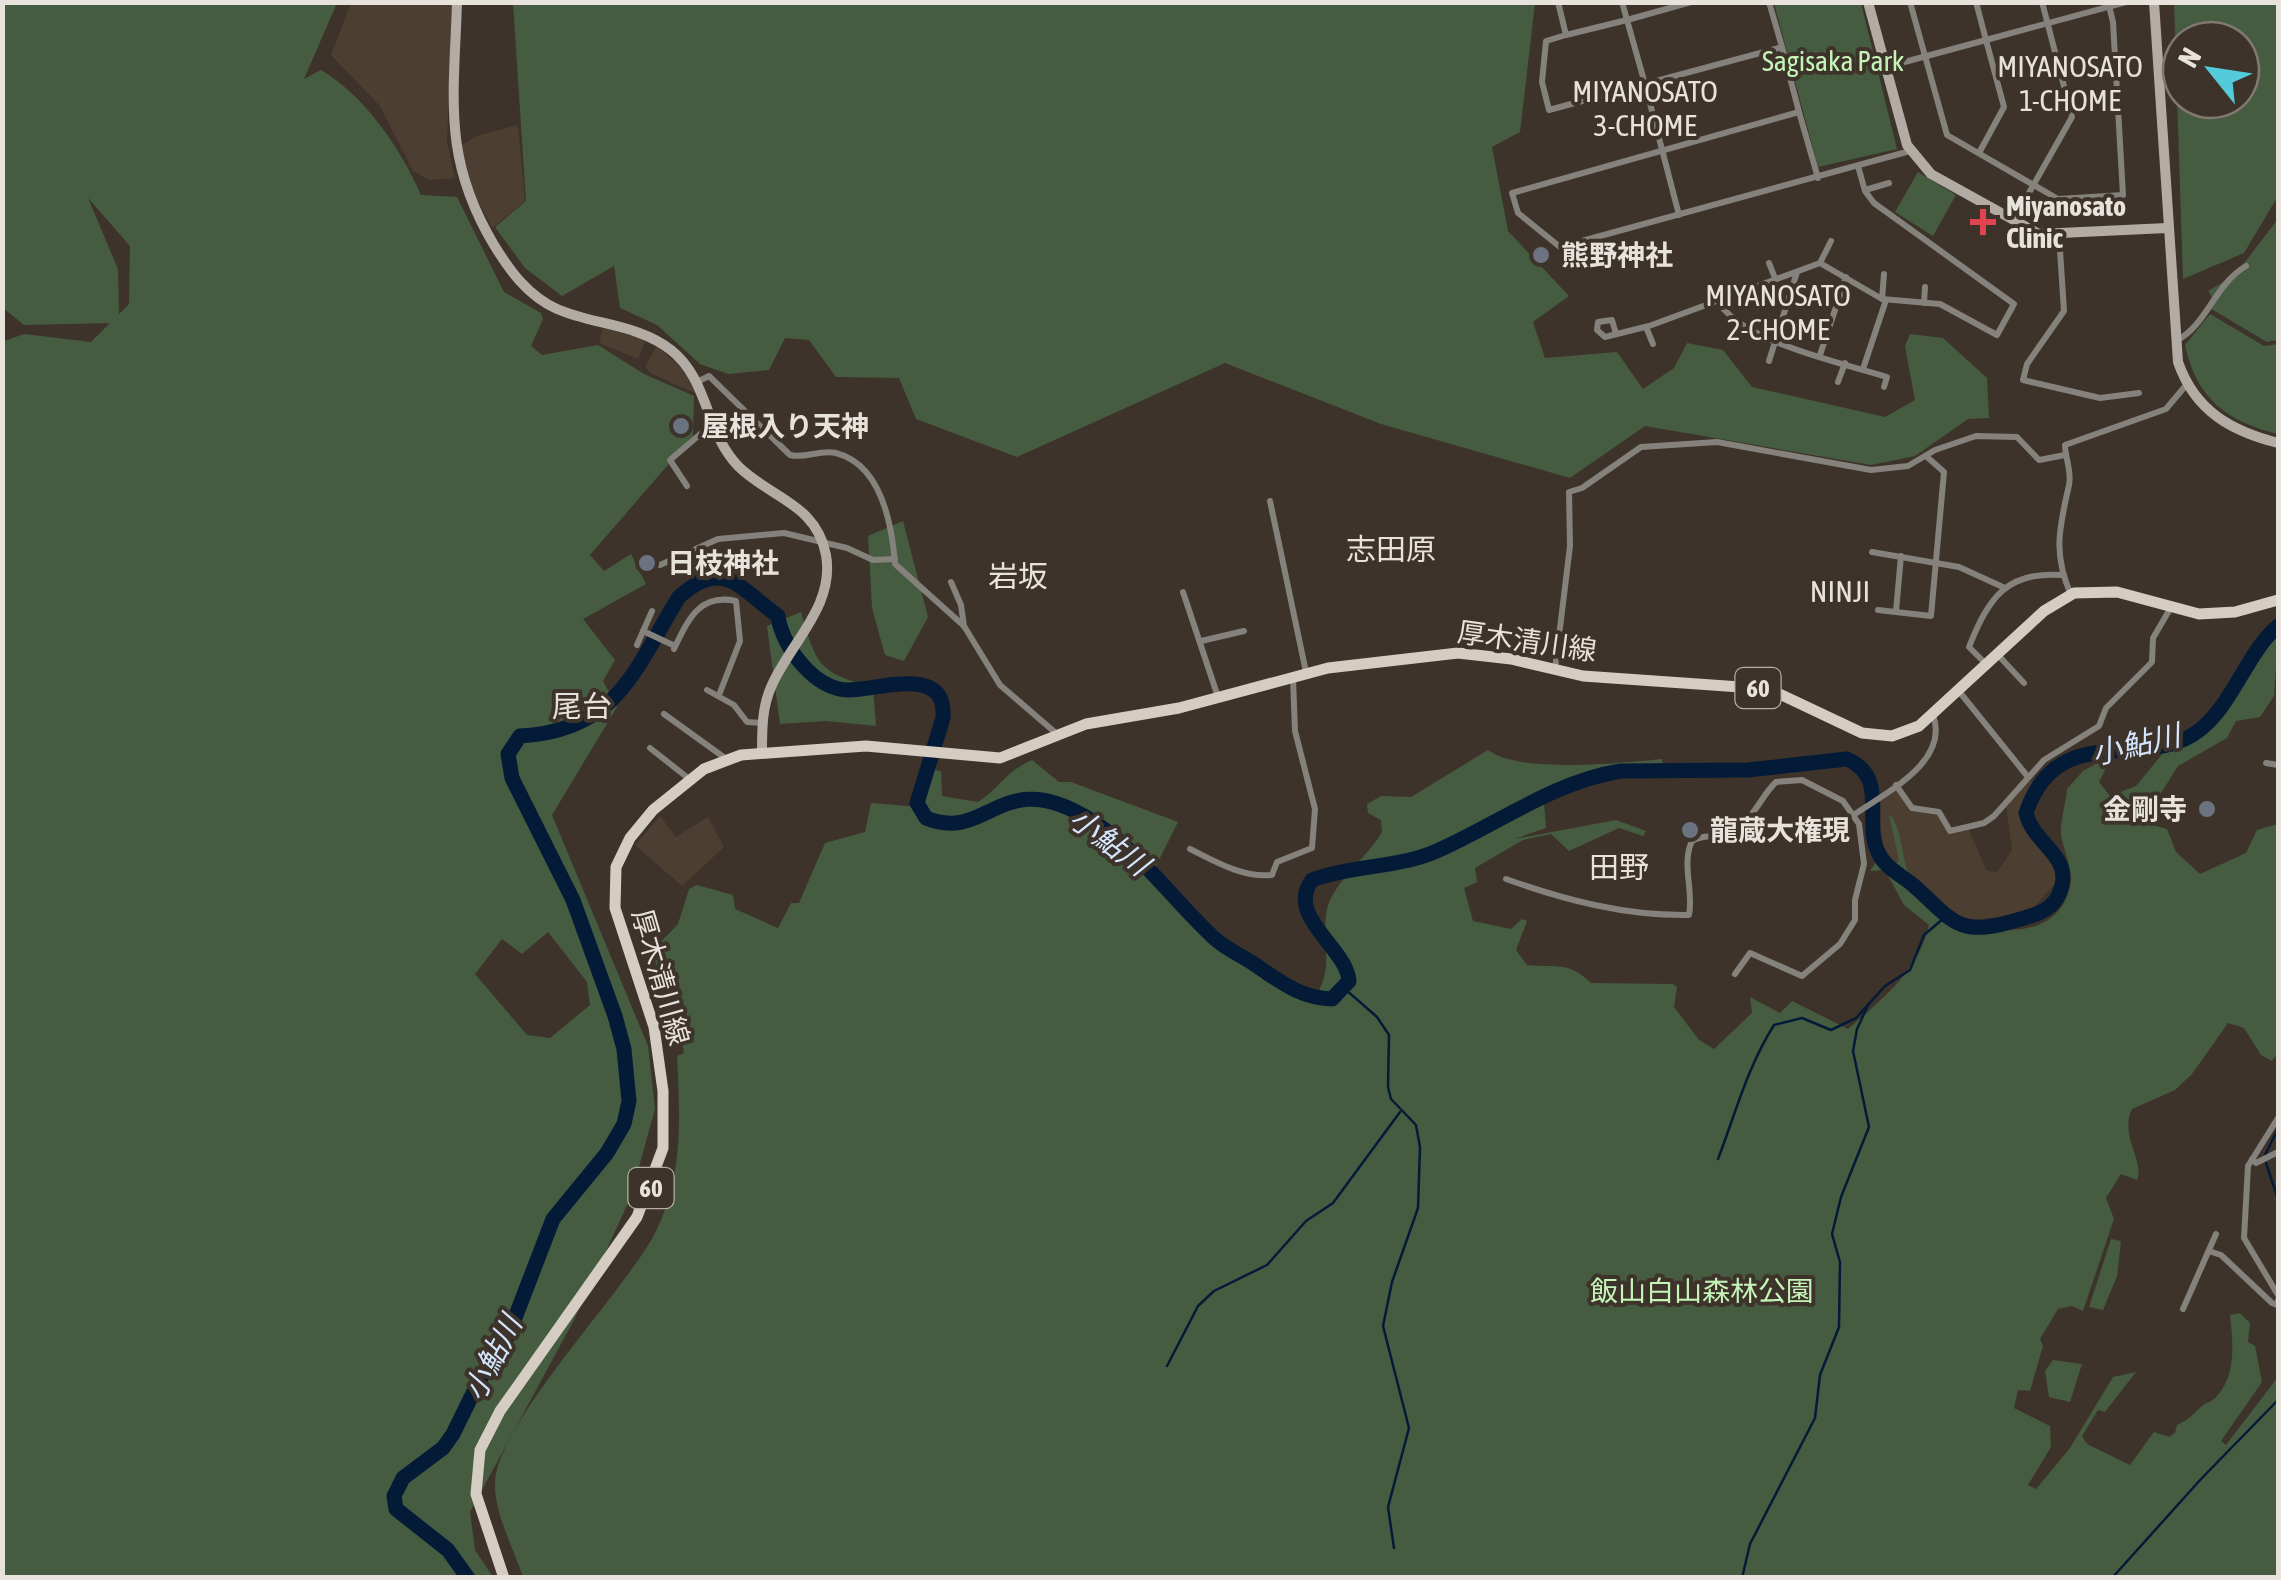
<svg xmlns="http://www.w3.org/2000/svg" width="2281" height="1580" font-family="'Asap Condensed','Noto Sans JP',sans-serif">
	<rect width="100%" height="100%" fill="#3d332a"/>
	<g fill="#4c3e31">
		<polygon points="351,3 452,3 447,141 455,178 429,180 413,171 380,106 331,55"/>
		<polygon points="518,125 525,201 492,228 473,191 461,146 476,136"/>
		<polygon points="603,328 646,340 638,359 599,343"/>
		<polygon points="657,346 684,370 697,394 650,373 645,366"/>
		<polygon points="2030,779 2036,786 2020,809 2020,819 2049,852 2058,868 2059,880 2028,913 1965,921 1938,906 1879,848 1875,808 1878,801 1897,790 1911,810 1940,816 1950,835 1969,830 1987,871 1997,872 2012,850 2006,806"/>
		<polygon points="660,816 676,837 708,817 724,847 682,886 635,845"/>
	</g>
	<g fill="#465c40" fill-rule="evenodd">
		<path d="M3 3H337L304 79 321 70C365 96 401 149 421 195L457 197 504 292 541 313 543 319 531 346 542 355 598 345 644 374 694 396 693 436 590 555 604 571 631 554 646 584 583 619 615 660 603 681 617 707 552 815 648 1046 655 1109 630 1199 574 1320 470 1512 475 1550 493 1577H3L2 342 24 334 91 342 110 323 24 325 3 308ZM88 198 130 246 129 304 119 314 118 269ZM548 932 587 982 590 1005 550 1038 527 1035 475 974 502 939 522 954Z"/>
		<polygon points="513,3 1535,3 1520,132 1492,147 1508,231 1569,296 1533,322 1545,358 1617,352 1643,389 1674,368 1687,343 1723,350 1752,387 1885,417 1915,400 1905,346 1910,334 1943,338 1987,378 1989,418 1968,419 1915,456 1871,465 1645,426 1570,478 1381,424 1225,363 1017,457 916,419 899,378 836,377 809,340 785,338 769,370 728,374 700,364 657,325 620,308 614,266 562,296 525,268 495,227 526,201"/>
		<polygon points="1774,3 1861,3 1897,149 1818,167"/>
		<path d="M2174 3H2278V196L2244 253 2183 279ZM2181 40H2241V100H2181Z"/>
		<polygon points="1918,172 1956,195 1933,236 1895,212"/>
		<polygon points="2278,219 2278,340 2267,342 2208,307 2214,300 2208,291 2235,275"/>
		<path d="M2210 314 2264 346 2278 344V434C2227 422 2196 398 2185 345Z"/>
		<polygon points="903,521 928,617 904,661 885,655 872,608 868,536"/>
		<path d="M801 612C816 664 818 673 873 687L876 726 826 721 780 724 767 626Z"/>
		<path d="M2278 635 2274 696 2260 717 2236 721 2227 738 2178 766 2158 798 2164 815 2152 818 2156 826 2167 829 2176 852 2200 874 2246 853 2257 830 2278 824V1053L2272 1061 2261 1055 2244 1028 2228 1023 2192 1074 2175 1090 2132 1109C2119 1137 2145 1160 2137 1180L2121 1174 2106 1198 2114 1219 2083 1311 2072 1306 2058 1309 2040 1339 2043 1346 2030 1391 2018 1390 2014 1408 2050 1426 2051 1447 2028 1485 2036 1489 2070 1448 2113 1377 2136 1372 2105 1412 2098 1410 2082 1436 2087 1444 2130 1465 2154 1432 2169 1437 2175 1433 2177 1425C2190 1419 2192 1415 2202 1406 2205 1403 2211 1402 2215 1398 2237 1377 2233 1342 2230 1315L2240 1313 2250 1323 2248 1342 2255 1346 2262 1382 2221 1441 2226 1445 2278 1377V1577H523C514 1550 494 1512 495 1483 496 1424 624 1292 654 1235 684 1178 680 1118 677 1056L684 1053 682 1042 675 1040 669 994 651 952 678 924 689 889 697 885 733 895 735 909 778 928 791 903H799L825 843 865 832 871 803 919 807 929 769 941 771 942 796 978 802C1002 786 1002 774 1032 760L1059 782H1071L1178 822 1155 868 1180 894 1186 913 1266 982 1317 993C1334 969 1321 937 1327 909 1334 881 1368 857 1382 832L1381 820 1368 813 1367 804 1381 796 1411 797 1488 750C1519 774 1621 763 1662 759L1664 775 1636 777 1625 771 1538 796 1544 803 1546 828 1514 839 1616 820 1646 831 1643 836 1619 828 1569 851 1551 834 1523 840 1475 868 1477 882 1464 888 1473 921 1511 929 1522 919 1527 921 1516 950 1527 965C1560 968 1568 961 1591 983L1673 984 1677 987 1674 1007 1699 1040 1714 1049 1752 1013 1750 997 1780 1013 1792 1001 1848 1029C1882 999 1918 972 1929 925L1904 905 1885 870 1870 871 1877 861 1891 866 1899 861 1889 814C1905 829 1900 871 1917 890 1950 930 2054 956 2070 887 2074 869 2063 851 2061 834 2060 822 2066 803 2067 789L2083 771 2103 760 2108 764 2099 782 2110 796 2136 786 2163 753 2202 733 2246 667Z"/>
		<polygon points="2111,1239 2121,1241 2117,1276 2103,1310 2089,1307"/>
		<polygon points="2053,1360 2082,1364 2070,1402 2049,1397 2045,1371"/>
	</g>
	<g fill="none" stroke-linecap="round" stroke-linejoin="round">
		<g stroke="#041b38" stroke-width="2.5">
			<polyline points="1345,989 1377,1017 1389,1035 1388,1087 1391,1099 1416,1125 1420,1147 1418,1208 1392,1282 1383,1326 1409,1428 1388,1507 1394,1548"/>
			<polyline points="2265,1155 2278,1129"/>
			<path d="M1718 1159C1736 1112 1747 1068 1774 1025L1802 1018 1831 1030 1856 1018 1885 986 1910 970 1924 935 1944 918"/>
			<polyline points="2266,1163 2278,1199"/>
			<polyline points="1167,1366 1198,1306 1214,1291 1267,1265 1306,1221 1333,1203 1400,1112"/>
			<polyline points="1742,1578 1750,1544 1815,1418 1820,1375 1839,1327 1840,1262 1832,1234 1841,1197 1869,1127 1853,1051 1857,1029 1869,1003"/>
			<polyline points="2112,1578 2201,1479 2278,1400"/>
		</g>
		<path stroke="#041b38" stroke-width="15" d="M468 1578 448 1550 396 1509 394 1496 403 1478 443 1448 453 1434 479 1381 508 1336 553 1219 607 1153 624 1124 629 1101 624 1049 615 1016 573 900 512 778 508 754 520 736C618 731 635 668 679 597 724 556 741 590 778 616 782 647 815 690 849 690 880 690 947 664 943 718L917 803 926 818C987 843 1000 767 1084 816 1136 846 1170 897 1213 937 1227 950 1241 955 1257 966 1282 983 1301 998 1332 999L1349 981C1347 948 1285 916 1312 880 1352 865 1401 868 1439 850 1499 823 1556 781 1621 771L1748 770 1847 759C1890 778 1862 822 1879 854 1885 867 1902 876 1913 885 1950 917 1956 938 2010 922 2026 917 2048 914 2057 898 2079 857 2034 847 2026 813 2055 726 2131 764 2185 739 2230 718 2242 657 2278 626"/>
		<g stroke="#85817c" stroke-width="6">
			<polyline points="1558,2 1566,35 1627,20 1622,2"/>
			<polyline points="1769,2 1782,47"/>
			<polyline points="1910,2 1947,135 2058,199 2123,195 2113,22 2108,2"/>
			<polyline points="1976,2 1986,40 2126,2"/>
			<polyline points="1566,35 1546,41 1542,82 1549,110 1645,84 1627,20 1691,2"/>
			<polyline points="1886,67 1986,40 2004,107 1979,153"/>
			<polyline points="1818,178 1799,112 1512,193 1518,213 1560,247 1910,151"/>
			<polyline points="1865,190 1889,183"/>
			<polyline points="1679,215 1645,84 1782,47 1799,112"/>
			<polyline points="2013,221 2072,117 2042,2"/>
			<polyline points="2059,235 2064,311 2027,364 2023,380 2100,398 2139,393"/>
			<polyline points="1769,263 1775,278"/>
			<polyline points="1820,263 1831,241"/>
			<path d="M1717 299C1737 341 1843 363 1887 377L1884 387"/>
			<polyline points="1882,299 1884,274"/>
			<polyline points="1924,303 1925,287"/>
			<polyline points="1646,327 1653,344"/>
			<polyline points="1616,334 1612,320 1598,322 1597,330 1605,337 1649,326 1820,263 1882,299 1940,304 1997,335 2014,304 1874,203 1865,191 1858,166"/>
			<path d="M2176 341C2208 324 2214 285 2246 266"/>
			<polyline points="1820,355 1846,277"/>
			<polyline points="1769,361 1797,272"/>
			<polyline points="1863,369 1886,300"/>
			<path d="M697 382 709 376 790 455C806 459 820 449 836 453 882 465 892 525 895 564L964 626 1000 685 1057 734"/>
			<polyline points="1838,382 1845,363"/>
			<polyline points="687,486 670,460 711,425"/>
			<polyline points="1270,501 1306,672"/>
			<polyline points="1872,552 1959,567 2005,588"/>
			<polyline points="660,565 718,539 784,533 847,548 873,560 895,559"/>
			<polyline points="951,582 961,605 964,626"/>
			<polyline points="1183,592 1218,697"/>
			<path d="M2071 595C2052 552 2060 526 2069 485 2072 471 2065 458 2065 445L2166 409 2187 384"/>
			<polyline points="1878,610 1931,616 1944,472 1926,456"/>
			<polyline points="1896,611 1901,556"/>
			<polyline points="643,631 675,646"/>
			<polyline points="1201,641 1244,631"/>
			<polyline points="637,645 652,611"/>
			<path d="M674 649C688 620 699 593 736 601L740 641 719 695"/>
			<polyline points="1998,655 2024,683"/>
			<path d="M1986 664 1969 647C1989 597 2007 571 2062 575"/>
			<polyline points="1555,669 1570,546 1569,492 1582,488 1641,447 1717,442 1871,470 1908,466 1935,450 1976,436 2017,437 2039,460 2065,455"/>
			<polyline points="707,690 734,705 747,722 763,723"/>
			<polyline points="1958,690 2028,777"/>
			<polyline points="664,714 725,758"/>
			<polyline points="650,748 688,778"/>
			<polyline points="2266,763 2278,765"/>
			<polyline points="1896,785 1912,808 1939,812 1950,831 1984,823 1994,816 2044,760 2099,726 2106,708 2152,662 2153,638 2170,609"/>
			<path d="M1855 814C1887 792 1950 761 1933 715"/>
			<path d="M1190 849C1216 862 1243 878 1272 875L1277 862 1312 848 1315 809 1295 731 1293 678"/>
			<path d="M1506 879C1565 900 1625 916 1689 915 1694 891 1681 864 1692 841 1703 834 1713 838 1724 834 1754 824 1758 799 1776 782L1802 780 1843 801 1859 824 1864 864 1855 900V920L1840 944 1802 976 1750 953 1735 974"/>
			<polyline points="2278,1118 2248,1166 2244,1238 2278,1295"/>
			<polyline points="2252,1159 2256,1163 2278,1152"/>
			<polyline points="2209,1251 2221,1255 2272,1303 2277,1305 2278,1300"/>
			<polyline points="2183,1309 2216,1234"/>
		</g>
		<g stroke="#b3aca4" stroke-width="10">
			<path d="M457 2C454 99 442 158 494 245 510 271 528 296 557 309 594 325 638 324 671 350 709 380 705 432 738 466 770 498 816 503 826 555 835 606 791 642 772 685 762 706 762 729 762 752"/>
			<polyline points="1868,2 1907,145 1931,174 2039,234 2167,228"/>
			<path d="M2154 2 2178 362C2195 411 2231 431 2278 443"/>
		</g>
		<polyline stroke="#d6cdc2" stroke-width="11" points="504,1578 476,1494 480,1450 500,1411 637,1217 663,1148 663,1091 654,1027 615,908 616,867 630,838 653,810 704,769 741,755 866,746 1000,758 1086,724 1179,708 1328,668 1458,653 1511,659 1583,676 1769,689 1862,733 1892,736 1919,726 2044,611 2074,593 2117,592 2199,614 2235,612 2278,600"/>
	</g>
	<path fill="#e0444e" stroke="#3d332a" stroke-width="4" d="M1978 207h10v10h10v10h-10v10h-10v-10h-10v-10h10z"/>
	<g fill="#6b7280" stroke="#3d332a" stroke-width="4">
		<circle cx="1541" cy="255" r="10"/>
		<circle cx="681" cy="426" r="10"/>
		<circle cx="647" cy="563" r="10"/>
		<circle cx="2207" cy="809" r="10"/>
		<circle cx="1690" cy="830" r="10"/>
	</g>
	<g text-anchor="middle" stroke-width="8" stroke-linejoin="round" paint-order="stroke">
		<g fill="#3d332a" stroke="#b5aea7" stroke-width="2.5">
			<rect x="1735.5" y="668" width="45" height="40" rx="8"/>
			<rect x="628.5" y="1168" width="45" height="40" rx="8"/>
		</g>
		<g font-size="25" font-weight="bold" fill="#e8e2dc">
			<text x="1758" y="697">60</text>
			<text x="651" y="1197">60</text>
		</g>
		<g font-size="28" fill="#c4f4b8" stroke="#3d332a">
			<text x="1833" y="71">Sagisaka Park</text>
			<text x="1702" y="1301">飯山白山森林公園</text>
		</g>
		<g font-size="28" font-weight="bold" fill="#e8e2dc" stroke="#3d332a" text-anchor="start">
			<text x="2006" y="216">Miyanosato<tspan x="2006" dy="32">Clinic</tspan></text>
			<text x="1561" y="265">熊野神社</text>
			<text x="701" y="436">屋根入り天神</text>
			<text x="667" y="573">日枝神社</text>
			<text x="2187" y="819" text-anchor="end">金剛寺</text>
			<text x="1710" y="840">龍蔵大権現</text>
		</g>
		<g font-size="28" fill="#e8e2dc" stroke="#3d332a">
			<text transform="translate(1527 641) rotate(8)" y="10">厚木清川線</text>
			<text transform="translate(661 977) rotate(74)" y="10">厚木清川線</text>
		</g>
		<g font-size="30" fill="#e8e2dc" stroke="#3d332a">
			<text x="2070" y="77">MIYANOSATO<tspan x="2070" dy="34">1-CHOME</tspan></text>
			<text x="1645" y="102">MIYANOSATO<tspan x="1645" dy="34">3-CHOME</tspan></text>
			<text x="1778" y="306">MIYANOSATO<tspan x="1778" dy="34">2-CHOME</tspan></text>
			<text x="1391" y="560">志田原</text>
			<text x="1018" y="587">岩坂</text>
			<text x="1840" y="602">NINJI</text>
			<text x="582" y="717">尾台</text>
			<text x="1619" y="878">田野</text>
		</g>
		<g font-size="30" font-style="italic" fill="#d3e5fd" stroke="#3d332a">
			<text transform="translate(2136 745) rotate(-13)" y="10">小鮎川</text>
			<text transform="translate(1109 842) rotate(37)" y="10">小鮎川</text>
			<text transform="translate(493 1358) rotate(-63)" y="10">小鮎川</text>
		</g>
	</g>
	<rect width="2281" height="1580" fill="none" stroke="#e8e2dc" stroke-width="10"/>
	<g transform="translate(2211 70) rotate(300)"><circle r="48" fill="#3d332a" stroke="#817971" stroke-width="2.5"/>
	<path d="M0-8L18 38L0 25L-18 38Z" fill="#53cbda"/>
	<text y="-15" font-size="28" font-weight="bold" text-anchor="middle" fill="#e8e2dc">N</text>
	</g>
</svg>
